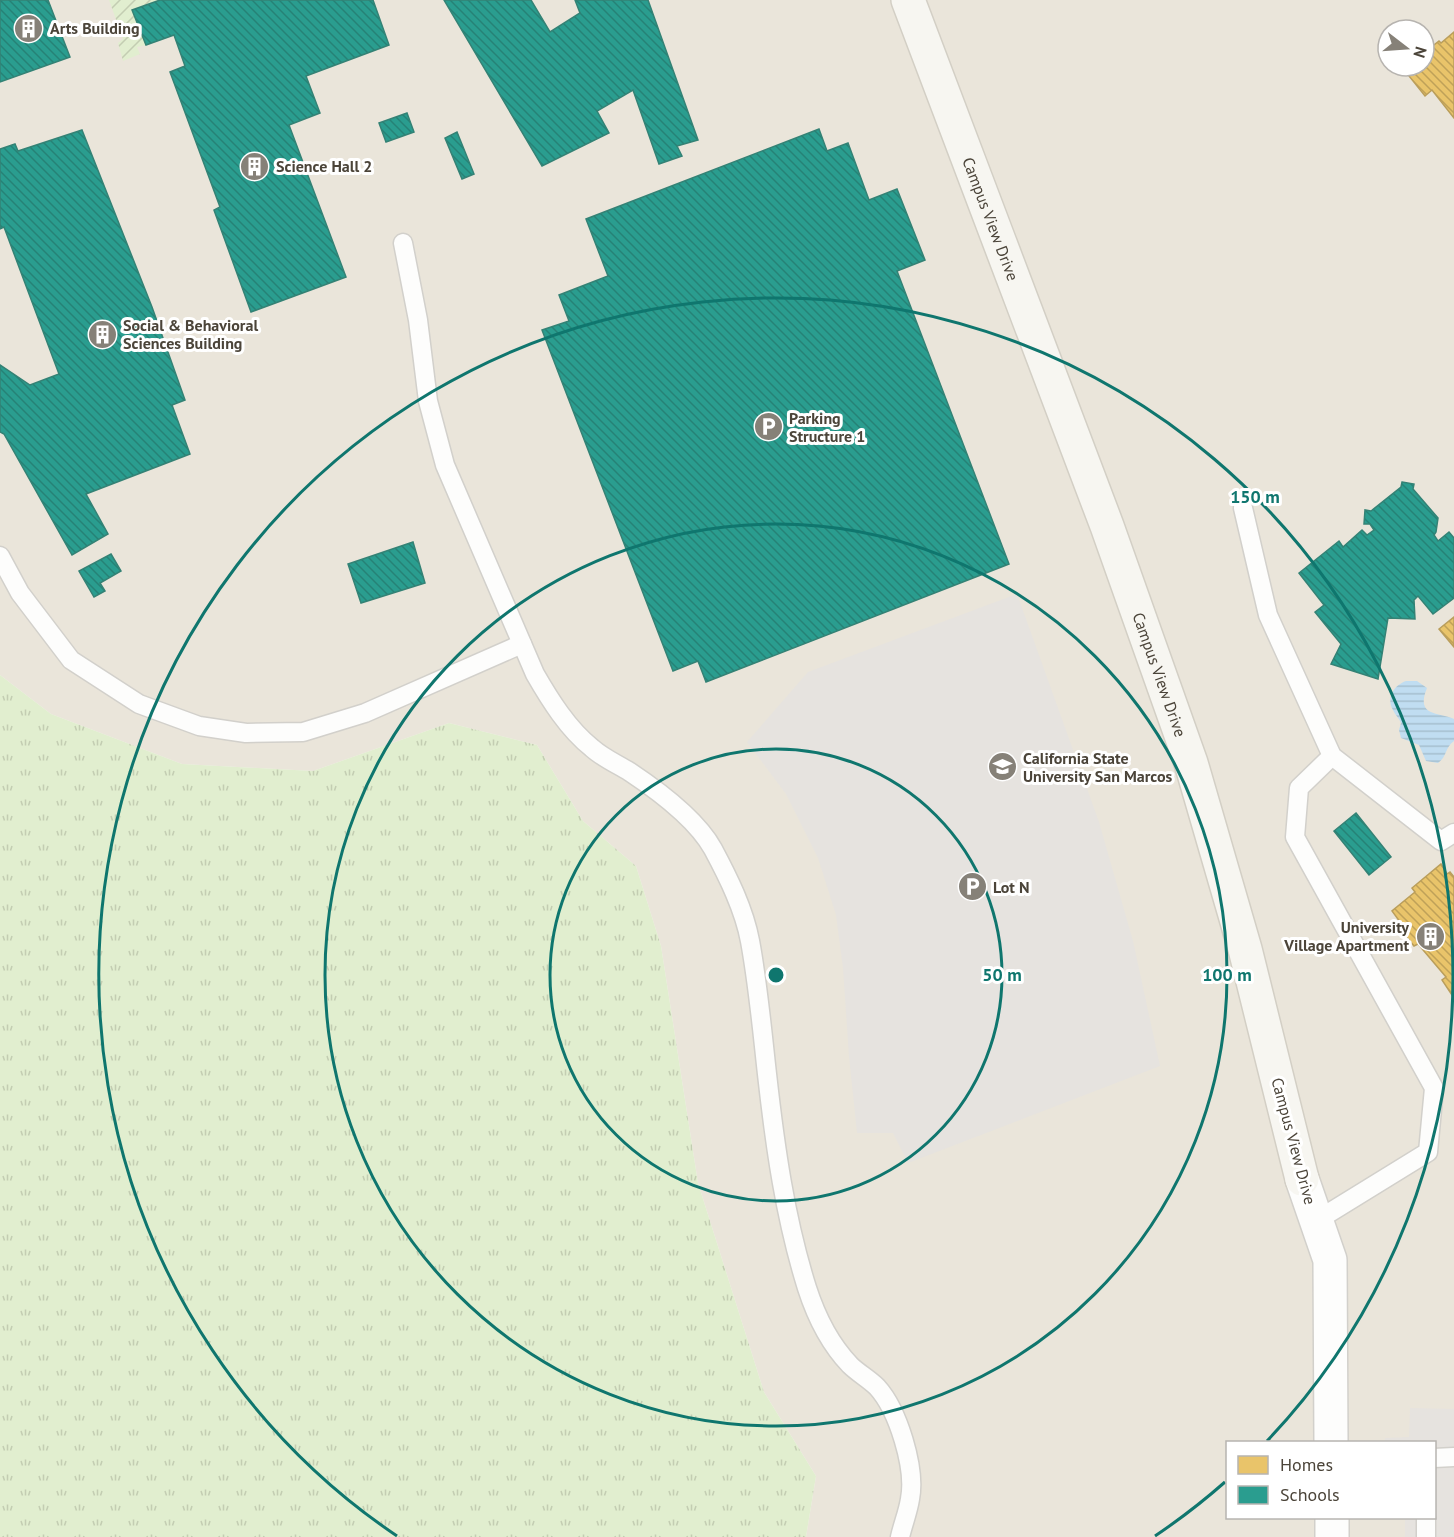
<svg xmlns="http://www.w3.org/2000/svg" width="1454" height="1537" font-family="'PT Sans',sans-serif">
	<defs>
		<pattern id="grass-tufts" width="24" height="20" patternUnits="userSpaceOnUse" patternTransform="scale(1.5)"><rect width="24" height="20" fill="#e1eecf"/><path d="M3 7l-1-3M5 7V3M7 7l1-3M15 17l-1-3M17 17v-4M19 17l1-3" fill="none" stroke="#c3cdb2"/></pattern>
		<pattern id="garden-furrows" width="10" height="10" patternUnits="userSpaceOnUse" patternTransform="scale(1.5)"><rect width="10" height="10" fill="#e1eecf"/><path d="M-1 1l2-2M0 10L10 0M9 11l2-2" fill="none" stroke="#c3cdb2"/></pattern>
		<pattern id="water-rules" width="6" height="5" patternUnits="userSpaceOnUse" patternTransform="scale(1.5)"><rect width="6" height="5" fill="#c0ddf1"/><path d="M0 2.5h6" fill="none" stroke="#a6bfcf"/></pattern>
		<pattern id="homes-back-hatch" width="6" height="6" patternUnits="userSpaceOnUse" patternTransform="scale(1.5)"><rect width="6" height="6" fill="#e9c46a"/><path d="M-1 5l2 2M0 0l6 6M5-1l2 2" fill="none" stroke="#bfa158"/></pattern>
		<pattern id="schools-back-hatch" width="6" height="6" patternUnits="userSpaceOnUse" patternTransform="scale(1.5)"><rect width="6" height="6" fill="#2a9d8f"/><path d="M-1 5l2 2M0 0l6 6M5-1l2 2" fill="none" stroke="#268276"/></pattern>
	</defs>
	<rect width="100%" height="100%" fill="#f4f2ee"/>
	<path fill="#eae5da" fill-rule="evenodd" d="M0 0H1454V1537H806L816 1476 764 1392 698 1183 661 946 636 866 583 821 537 745 449 723 313 771 182 764 51 714 0 675ZM1388 30H1424V66H1388ZM1228 1442H1434V1518H1228Z"/>
	<polygon fill="url(#grass-tufts)" points="0,675 51,714 182,764 313,771 449,723 537,745 583,821 636,866 661,946 698,1183 764,1392 816,1476 806,1537 0,1537"/>
	<polygon fill="url(#garden-furrows)" points="109,0 160,0 133,10 146,45 137,47 140,54 123,61 118,43 123,39"/>
	<g fill="#e6e3df">
		<polygon points="1017,594 1099,822 1133,941 1160,1066 908,1163 893,1133 857,1133 849,1056 843,968 836,915 818,858 786,794 747,742 808,672"/>
		<polygon points="1410,1408 1454,1409 1454,1537 1405,1537 1405,1518 1434,1518 1434,1442 1385,1442 1385,1438 1409,1437"/>
	</g>
	<path fill="url(#water-rules)" d="M1406 681H1417L1427 688C1415 717 1439 712 1454 719V741C1445 747 1447 757 1438 763L1426 761 1419 745 1401 738 1399 730 1401 723C1399 718 1395 715 1393 710 1386 698 1394 685 1406 681Z"/>
	<g fill="url(#homes-back-hatch)" stroke="#ba9e5b" stroke-width="1.5">
		<polygon points="1454,32 1454,118 1432,90 1425,96 1405,71 1412,66 1424,66 1424,56 1427,54 1425,52 1439,41 1441,43"/>
		<polygon points="1454,617 1454,647 1439,629"/>
		<polygon points="1441,864 1447,874 1450,872 1454,877 1454,993 1452,995 1442,980 1446,977 1418,944 1414,946 1400,929 1403,926 1392,911 1415,892 1412,888"/>
	</g>
	<g fill="url(#schools-back-hatch)" stroke="#348275" stroke-width="1.5">
		<polygon points="0,0 48,0 70,57 0,82"/>
		<polygon points="160,0 373,0 389,45 306,76 320,113 289,125 346,277 251,312 214,210 220,207 170,72 185,66 174,35 146,45 132,10"/>
		<polygon points="444,0 531,0 550,32 580,13 575,0 648,0 698,140 677,146 682,156 659,164 633,90 597,111 609,133 542,166"/>
		<polygon points="407,113 414,132 386,142 379,123"/>
		<polygon points="819,129 827,151 848,143 869,200 897,189 925,260 897,271 1009,564 706,682 698,661 673,671 542,330 569,321 559,295 608,276 586,219"/>
		<polygon points="82,130 152,307 185,400 172,405 190,454 86,494 108,534 72,555 4,434 0,432 0,365 30,385 59,374 4,227 0,229 0,149 15,144 18,151"/>
		<polygon points="457,132 474,174 462,179 445,138"/>
		<polygon points="1402,482 1414,484 1413,489 1438,518 1436,532 1434,535 1438,541 1449,532 1454,538 1454,598 1433,614 1418,596 1414,600 1415,619 1388,618 1378,679 1331,664 1341,644 1315,612 1324,605 1299,573 1339,541 1343,547 1362,530 1367,535 1374,530 1370,524 1364,524 1365,510 1371,511 1401,487"/>
		<polygon points="413,542 425,583 361,603 348,564"/>
		<polygon points="111,554 121,571 100,583 105,591 94,597 79,571"/>
		<polygon points="1356,813 1391,857 1369,875 1334,831"/>
	</g>
	<g fill="none" stroke-linecap="round" stroke-linejoin="round">
		<defs>
			<g id="lane">
				<path d="M403 243 418 320 428 401 445 465 535 674C550 700 568 729 592 748 603 758 617 764 630 772 657 790 697 820 713 849 728 877 744 909 750 941 758 984 762 1029 767 1074 775 1146 785 1218 807 1288 816 1316 829 1343 850 1365 858 1373 869 1379 877 1387 898 1410 916 1468 910 1499 908 1512 903 1524 900 1537"/>
				<polyline points="1243,508 1268,615 1332,756 1441,841 1454,833"/>
				<polyline points="0,556 20,593 71,660 139,704 199,726 246,733 303,732 365,713 522,644"/>
				<polyline points="1316,1221 1428,1152 1434,1088 1295,837 1299,788 1332,756"/>
				<polyline points="1434,1458 1454,1457"/>
				<polyline points="1426,1537 1426,1518"/>
			</g>
			<g id="street">
				<polyline points="1302,1179 1330,1260 1331,1442"/>
				<polyline points="1332,1518 1332,1537"/>
			</g>
			<g id="secondary">
				<path id="s1" d="M908 0 1107 526 1191 763 1245 949 1302 1179"/>
			</g>
		</defs>
		<use href="#lane" stroke="#d2d0cb" stroke-width="21"/>
		<use href="#street" stroke="#d2d0cb" stroke-width="36"/>
		<use href="#secondary" stroke="#d3cfc5" stroke-width="36"/>
		<use href="#lane" stroke="#fdfdfc" stroke-width="18"/>
		<use href="#street" stroke="#fdfdfc" stroke-width="33"/>
		<use href="#secondary" stroke="#f7f6f1" stroke-width="33"/>
	</g>
	<g fill="none" stroke="#0f766e" stroke-width="3">
		<circle cx="776" cy="975" r="226"/>
		<circle cx="776" cy="975" r="451"/>
		<path d="M1225 1482A677 677 0 0 1 1155 1536M397 1536A677 677 0 1 1 1267 1441"/>
	</g>
	<defs>
		<symbol id="building-disc" viewBox="-11 -11 22 22"><circle r="9.5" fill="#868178" stroke="#fff"/><path d="M-4-6H4V6H1V3H-1V6H-4ZM-2.5-4.3h1.7v1.8h-1.7ZM.8-4.3h1.7v1.8H.8ZM-2.5-1h1.7V.8h-1.7ZM.8-1h1.7V.8H.8Z" fill="#fff"/></symbol>
		<symbol id="parking-disc" viewBox="-11 -11 22 22"><circle r="9.5" fill="#868178" stroke="#fff"/><path d="M-3.5-5.5H1a3.5 3.5 0 0 1 0 7H-1V5.5H-3.5ZM-1-3.4V-.6H.8a1.4 1.4 0 0 0 0-2.8Z" fill="#fff"/></symbol>
		<symbol id="university-disc" viewBox="-11 -11 22 22"><circle r="9.5" fill="#868178" stroke="#fff"/><path d="M0-5L7-2L0 1L-7-2ZM-4 1L0 2.5L4 1V4Q0 6-4 4Z" fill="#fff"/></symbol>
	</defs>
	<g fill-rule="evenodd">
		<use href="#building-disc" x="12" y="12" width="33" height="33"/>
		<use href="#building-disc" x="238" y="150" width="33" height="33"/>
		<use href="#building-disc" x="86" y="318" width="33" height="33"/>
		<use href="#parking-disc" x="752" y="410" width="33" height="33"/>
		<use href="#university-disc" x="986" y="750" width="33" height="33"/>
		<use href="#parking-disc" x="956" y="870" width="33" height="33"/>
		<use href="#building-disc" x="1414" y="920" width="33" height="33"/>
	</g>
	<g text-anchor="middle" stroke-width="6" stroke-linejoin="round" paint-order="stroke">
		<g font-size="16" font-weight="bold" fill="#4b4439" stroke="#fff" text-anchor="start">
			<text x="50" y="34">Arts Building</text>
			<text x="276" y="172">Science Hall 2</text>
			<text x="123" y="331">Social &amp; Behavioral<tspan x="123" dy="18">Sciences Building</tspan></text>
			<text x="789" y="424">Parking<tspan x="789" dy="18">Structure 1</tspan></text>
			<text x="1023" y="764">California State<tspan x="1023" dy="18">University San Marcos</tspan></text>
			<text x="993" y="893">Lot N</text>
			<text x="1409" y="933" text-anchor="end">University<tspan x="1409" dy="18">Village Apartment</tspan></text>
		</g>
		<g font-size="16" fill="#4b4439" stroke="#fff">
			<text dy="6" stroke="none"><textPath href="#s1" startOffset="234">Campus View Drive</textPath></text>
			<text dy="6" stroke="none"><textPath href="#s1" startOffset="720">Campus View Drive</textPath></text>
			<text transform="translate(1294 1141) rotate(75)" y="6">Campus View Drive</text>
		</g>
	</g>
	<circle cx="776" cy="975" r="9" fill="#0f766e" stroke="#fff" stroke-width="3"/>
	<g font-size="18" text-anchor="middle" font-weight="bold" fill="#0f766e" stroke="#fff" stroke-width="6" stroke-linejoin="round" paint-order="stroke">
		<text x="1255" y="503">150 m</text>
		<text x="1002" y="981">50 m</text>
		<text x="1227" y="981">100 m</text>
	</g>
	<rect x="1226" y="1441" width="210" height="78" fill="#ffffff" stroke="#b7b4b0" stroke-width="1.5"/>
	<rect x="1238" y="1456" width="30" height="18" fill="#e9c46a" stroke="#b7b4b0" stroke-width="1.5"/>
	<text x="1280" y="1471" font-size="18" fill="#4b4439">Homes</text>
	<rect x="1238" y="1486" width="30" height="18" fill="#2a9d8f" stroke="#b7b4b0" stroke-width="1.5"/>
	<text x="1280" y="1501" font-size="18" fill="#4b4439">Schools</text>
	<g transform="translate(1406 48) rotate(107)"><circle r="28" fill="#ffffff" stroke="#b7b4b0" stroke-width="1.5"/>
	<path d="M0-4.5L10 22L0 15L-10 22Z" fill="#868178"/>
	<text y="-9" font-size="16" font-weight="bold" text-anchor="middle" fill="#4b4439">N</text>
	</g>
</svg>
